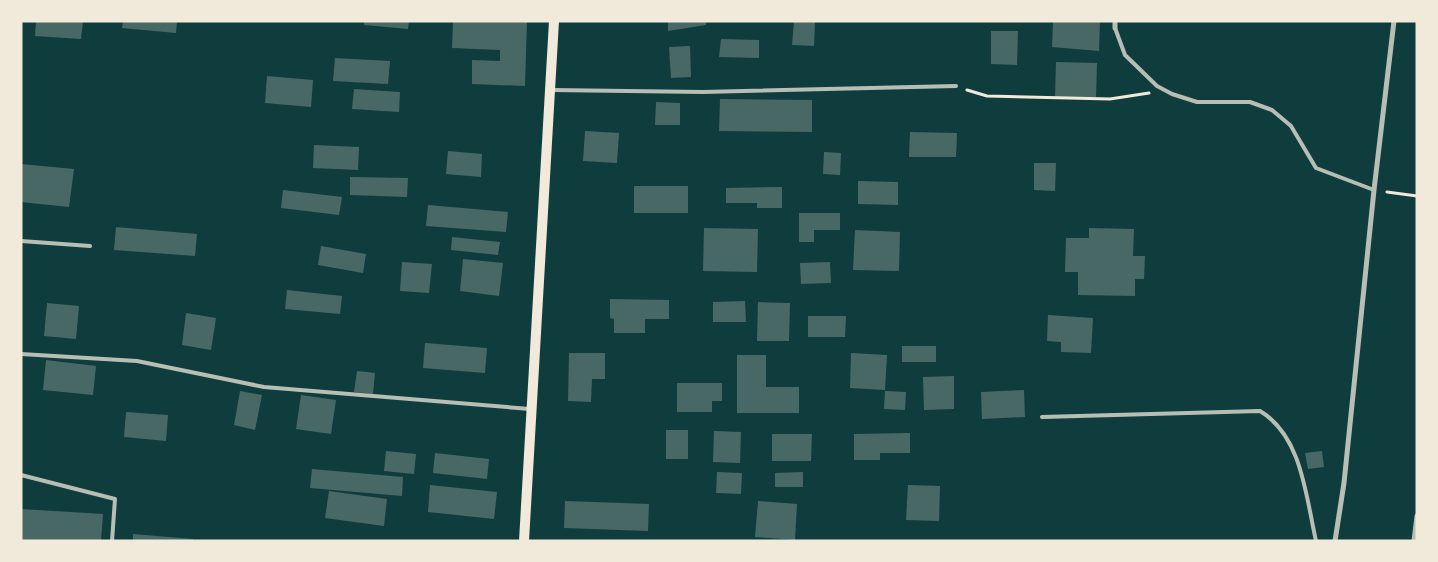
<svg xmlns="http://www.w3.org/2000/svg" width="1438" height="562" font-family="'Alegreya Sans',sans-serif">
	<rect width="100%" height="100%" fill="#0f3d3e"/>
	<g fill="#486865">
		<polygon points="36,21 83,21 81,39 35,36"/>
		<polygon points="123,21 177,21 176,33 122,28"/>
		<polygon points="364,21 409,21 408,29 364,25"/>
		<polygon points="453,21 527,21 525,86 472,84 472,60 500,61 500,50 452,48"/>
		<polygon points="668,21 706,21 706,25 668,31"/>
		<polygon points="794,21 815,22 814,46 792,45"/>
		<polygon points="1053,21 1100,21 1099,51 1052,47"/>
		<polygon points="991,31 1018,31 1017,65 991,64"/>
		<polygon points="721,39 759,40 759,58 719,57"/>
		<polygon points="690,46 691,77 671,78 669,47"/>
		<polygon points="335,58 390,61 388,84 333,81"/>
		<polygon points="1056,62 1097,63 1096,97 1055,97"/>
		<polygon points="267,76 313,80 311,107 265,103"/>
		<polygon points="354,89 400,92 399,112 352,109"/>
		<polygon points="720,99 812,100 812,132 719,131"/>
		<polygon points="656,102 680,103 680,125 655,125"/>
		<polygon points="585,131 619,133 617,163 583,161"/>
		<polygon points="910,132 957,133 956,157 909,157"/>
		<polygon points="314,145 359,147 358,170 313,168"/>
		<polygon points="448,151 482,154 481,177 446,174"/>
		<polygon points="824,152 841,153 840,175 823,174"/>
		<polygon points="1034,163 1056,163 1055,191 1034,190"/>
		<polygon points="21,164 74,169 69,207 21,202"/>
		<polygon points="350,177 408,178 407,197 350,195"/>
		<polygon points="858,181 898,182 898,205 858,204"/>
		<rect x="634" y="186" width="54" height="27"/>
		<polygon points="782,187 782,208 757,208 757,203 726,203 726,188"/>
		<polygon points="283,190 342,197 339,215 281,208"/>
		<polygon points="428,205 508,212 506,232 426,226"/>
		<polygon points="799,213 840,213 840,230 814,230 814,242 799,242"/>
		<polygon points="116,227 197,234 195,256 114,250"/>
		<polygon points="704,228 758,229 757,272 703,271"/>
		<polygon points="1089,228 1134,229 1133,256 1145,256 1144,279 1135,279 1135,296 1078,295 1078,272 1065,272 1066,238 1089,238"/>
		<polygon points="855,230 900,232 899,271 853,270"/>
		<polygon points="452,237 500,242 498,255 451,250"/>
		<polygon points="321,246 366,254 363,273 318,265"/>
		<polygon points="463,259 503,263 499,296 460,291"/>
		<polygon points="402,262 432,264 429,293 400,291"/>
		<polygon points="830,262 831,283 801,284 800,263"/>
		<polygon points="287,290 342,296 340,314 285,309"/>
		<polygon points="610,299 669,300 669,319 645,319 645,333 614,333 614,319 610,318"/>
		<polygon points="745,301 746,322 713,322 713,302"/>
		<polygon points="758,302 790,303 789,341 757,341"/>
		<polygon points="47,303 79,306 76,339 44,336"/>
		<polygon points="186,313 216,318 211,350 182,345"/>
		<polygon points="1048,315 1093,318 1091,353 1061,352 1061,342 1047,341"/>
		<polygon points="808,316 846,316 845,337 808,337"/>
		<polygon points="425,343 487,348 485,373 423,368"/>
		<rect x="902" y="346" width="34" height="16"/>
		<polygon points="569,353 605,353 605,379 592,379 591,402 568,401"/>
		<polygon points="851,353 887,355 885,390 850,388"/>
		<polygon points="737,355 766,355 766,387 799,387 799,413 737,413"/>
		<polygon points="46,360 96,366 93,395 43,390"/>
		<polygon points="357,371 375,373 373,394 354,392"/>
		<polygon points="954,376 954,409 924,410 923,377"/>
		<polygon points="677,383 722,383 722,401 712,401 712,412 677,412"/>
		<polygon points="1024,390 1025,417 982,419 981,392"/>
		<polygon points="240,391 262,395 255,430 234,425"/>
		<polygon points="885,391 906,392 905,410 884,409"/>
		<polygon points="301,395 336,400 331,434 296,429"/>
		<polygon points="126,412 168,415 166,441 124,437"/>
		<rect x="666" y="430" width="22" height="29"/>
		<polygon points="714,431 741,432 740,463 713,462"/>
		<polygon points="910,433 910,453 880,453 880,460 854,460 854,434"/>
		<polygon points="772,434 812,434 811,461 772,461"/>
		<polygon points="386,451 416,454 414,474 384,471"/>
		<polygon points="1322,451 1324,467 1308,469 1305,453"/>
		<polygon points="435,453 489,459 487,479 433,473"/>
		<polygon points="312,469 403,477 402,496 310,488"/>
		<polygon points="717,472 742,473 741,494 716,493"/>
		<polygon points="803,472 803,487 775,487 775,473"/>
		<polygon points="430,485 497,492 494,519 428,512"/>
		<polygon points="908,485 940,486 939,521 906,520"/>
		<polygon points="329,491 387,499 384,526 325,518"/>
		<polygon points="565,501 649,504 648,531 564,528"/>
		<polygon points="758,501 797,504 795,540 755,537"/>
		<polygon points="21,509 103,514 101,541 21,541"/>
		<polygon points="133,534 193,539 193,541 133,541"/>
	</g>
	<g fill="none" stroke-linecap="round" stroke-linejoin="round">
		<g stroke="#f1e9da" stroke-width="3">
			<polyline points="967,90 987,96 1110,99 1149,93"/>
			<polyline points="1387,192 1417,196"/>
		</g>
		<g stroke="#b8beb3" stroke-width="4">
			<polyline points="1115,28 1125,55 1157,86 1172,94 1197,102 1250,102 1272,110 1291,126 1316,168 1374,190"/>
			<polyline points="551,90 703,92 956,86"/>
			<polyline points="21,241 90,246"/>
			<polyline points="21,354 137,361 264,387 530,409"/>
			<path d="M1042 417 1260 411C1302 436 1306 497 1316 541"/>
			<polyline points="21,475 115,499 112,541"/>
		</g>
		<g stroke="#b8beb3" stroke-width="5">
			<polyline points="1115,28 1115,21"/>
			<polyline points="1335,541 1344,483 1374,190 1394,21"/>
			<polyline points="1414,541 1417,516"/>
		</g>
		<polyline stroke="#f1e9da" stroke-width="10" points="524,541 554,21"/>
	</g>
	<rect width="1438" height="562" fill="none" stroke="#f1e9da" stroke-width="45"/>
</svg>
